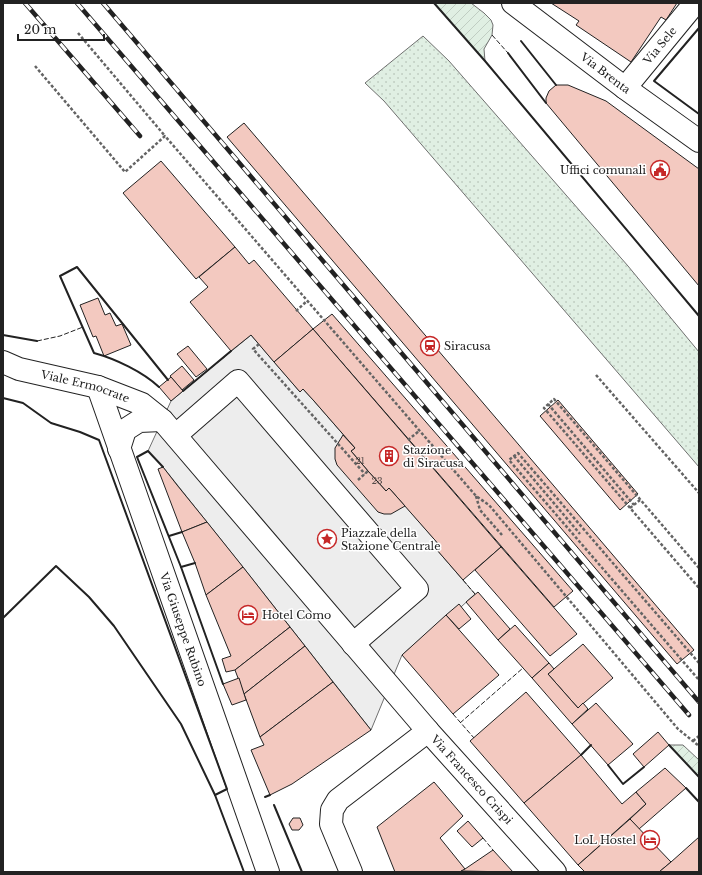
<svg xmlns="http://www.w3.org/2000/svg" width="702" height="875" font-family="'Libre Baskerville',serif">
	<defs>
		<pattern id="grass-dots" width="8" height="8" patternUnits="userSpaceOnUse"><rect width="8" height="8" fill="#e0efe3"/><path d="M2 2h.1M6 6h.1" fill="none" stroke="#c0cdc2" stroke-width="1.8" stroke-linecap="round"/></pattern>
		<pattern id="garden-furrows" width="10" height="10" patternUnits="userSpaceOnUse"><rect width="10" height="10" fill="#e0efe3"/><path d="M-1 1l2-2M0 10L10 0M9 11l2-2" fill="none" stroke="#c0cdc2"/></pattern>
	</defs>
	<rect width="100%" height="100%" fill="#fff"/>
	<polygon fill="url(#grass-dots)" stroke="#6f6f6f" points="423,36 449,61 628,266 699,352 699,467 384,101 365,83"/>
	<g fill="url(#garden-furrows)" stroke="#6f6f6f">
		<polygon points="434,3 471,3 484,13 491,20 493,25 492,35 484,49 485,61"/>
		<polygon points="669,745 683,745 699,760 699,777"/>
	</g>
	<polygon fill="#ededed" stroke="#6f6f6f" points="251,335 300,392 303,389 314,401 441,547 437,550 475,594 461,607 459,605 402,655 371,730 250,576 163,467 148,451 171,401"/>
	<g fill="#f3c9c0" stroke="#222">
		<polygon points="551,3 677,3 666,20 661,17 631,62 576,25 579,21"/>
		<polygon points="556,85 568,85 606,101 699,169 699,286 546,103 546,98 549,91"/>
		<polygon points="244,123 694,650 677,664 227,137"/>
		<polygon points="161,161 235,247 196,279 123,193"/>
		<polygon points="235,247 249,264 254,260 313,329 274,362 251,335 231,351 190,302 208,287 199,277"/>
		<polygon points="98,298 105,315 110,313 116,326 122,324 131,345 104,356 96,336 93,337 80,305"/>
		<polygon points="332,314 573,591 554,607 313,329"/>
		<polygon points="313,329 501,547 463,580 437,550 441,547 389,488 386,491 368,471 351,451 355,448 314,401 303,389 300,392 274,362"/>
		<polygon points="188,346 207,369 196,377 177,354"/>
		<polygon points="182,366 194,380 182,390 170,376"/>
		<polygon points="171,377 183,391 171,401 159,387"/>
		<polygon points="558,400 638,494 620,510 540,416"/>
		<polygon points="343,435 355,448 351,451 368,471 386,491 389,488 405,506 391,514 384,514 378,512 337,465 335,459 335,448"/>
		<polygon points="163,467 177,485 207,522 182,532 158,469"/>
		<polygon points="207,522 243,567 206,595 195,563 182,532"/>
		<polygon points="501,547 577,634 550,656 475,570"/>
		<polygon points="243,567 290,627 235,670 226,672 222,659 231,656 206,595"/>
		<polygon points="478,592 510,629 498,640 466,602"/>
		<polygon points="459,604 471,619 459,629 446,615"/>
		<polygon points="446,615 499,675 453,714 402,655"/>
		<polygon points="515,625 549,663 532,678 498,640"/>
		<polygon points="290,627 305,646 244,694 235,670"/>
		<polygon points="583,644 613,678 578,708 548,674"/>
		<polygon points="305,646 333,682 260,737 244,694"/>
		<polygon points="549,663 554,669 548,674 578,708 583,703 588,709 572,724 532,678"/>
		<polygon points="239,678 246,700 232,705 223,684"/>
		<polygon points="333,682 371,730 292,784 270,795 251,750 264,745 260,737"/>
		<polygon points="526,692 581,755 524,803 470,741"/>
		<polygon points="596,703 633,744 608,765 572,724"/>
		<polygon points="658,732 669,745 644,767 633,754"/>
		<polygon points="581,755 622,804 636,792 646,804 578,865 524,803"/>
		<polygon points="665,768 686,788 639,829 630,819 646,804 636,792"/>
		<polygon points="434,782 463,816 440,838 465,869 461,872 395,872 377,827"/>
		<polygon points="293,818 300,818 303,825 299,830 292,830 289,824"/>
		<polygon points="630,819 671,862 659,872 585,872 578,865"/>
		<polygon points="468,821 483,838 472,847 457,831"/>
		<polygon points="699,837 699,872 659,872 671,862"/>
		<polygon points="493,850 513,872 461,871 465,869"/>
	</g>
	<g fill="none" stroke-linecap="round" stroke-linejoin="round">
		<defs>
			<g id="minor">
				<path id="s1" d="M513 3 625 88 699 141"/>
				<path id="s2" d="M625 88 695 3"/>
				<path id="s3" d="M98 387 268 872"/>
				<polyline points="176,435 238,381 417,589 353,644"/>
				<polyline points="119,449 125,430 139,421 162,420"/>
			</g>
			<g id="secondary">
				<path id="s4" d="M3 362 19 369 98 387 142 404 162 420 428 731 555 872"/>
				<polyline points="351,872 331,824 332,810 338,800 428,731"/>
			</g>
		</defs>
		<use href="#minor" stroke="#222" stroke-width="24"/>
		<use href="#secondary" stroke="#222" stroke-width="24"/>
		<g stroke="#646464" stroke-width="2.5" stroke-dasharray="3 2" stroke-linecap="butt">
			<polyline points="78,33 165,136"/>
			<polyline points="35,66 125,172 165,136 476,496 489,505 678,729 699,746"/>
			<polyline points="296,311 307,301"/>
			<polyline points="259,344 253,349 365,474"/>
			<polyline points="596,375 699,493"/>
			<polyline points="548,404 634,505"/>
			<polyline points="408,440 419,431"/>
			<polyline points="514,456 580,534"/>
			<polyline points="358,480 368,471"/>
			<polyline points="476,496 480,510 502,535"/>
			<polyline points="630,508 640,500"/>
			<polyline points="699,568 554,399 544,408 699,588"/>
			<polyline points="699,663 518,453 509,460 699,680"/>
			<polyline points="693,741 699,736"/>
		</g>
		<use href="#minor" stroke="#fff" stroke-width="22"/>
		<use href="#secondary" stroke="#fff" stroke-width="22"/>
		<defs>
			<g id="rail">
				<polyline points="25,3 140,136"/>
				<polyline points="77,3 689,715"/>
				<polyline points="103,3 699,702"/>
			</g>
		</defs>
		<use href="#rail" stroke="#222" stroke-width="4.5"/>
		<use href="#rail" stroke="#fff" stroke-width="3" stroke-dasharray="9" stroke-linecap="butt"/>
		<g stroke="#222" stroke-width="1" stroke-dasharray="5 2" stroke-linecap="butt">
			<polyline points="492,35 508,53"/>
			<polyline points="37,341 60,336 83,327"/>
			<polyline points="221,360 231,351"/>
			<polyline points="463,580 475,594"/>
			<polyline points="453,714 474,738"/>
			<polyline points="460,723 523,668"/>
			<polyline points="483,838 493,850"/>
		</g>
		<g stroke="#222" stroke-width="2">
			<polyline points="434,3 485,61 699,316"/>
			<polyline points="699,28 654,81 699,114"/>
			<polyline points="521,41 556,85"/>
			<polyline points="508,53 546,103"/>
			<polyline points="3,335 37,341"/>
			<path d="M159 387C143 372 116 359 94 353L60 276 77 267 168 380"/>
			<polyline points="183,391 231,351"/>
			<polyline points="3,398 23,403 51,423 80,432 99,440 227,789 215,795"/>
			<polyline points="163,467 148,451 137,457 181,567 223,684"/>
			<polyline points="169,536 182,532"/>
			<polyline points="181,567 195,563"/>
			<polyline points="3,618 56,566 89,597 114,626 181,724 215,795 244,872"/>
			<polyline points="669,745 699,777"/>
			<polyline points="581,755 591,745"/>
			<polyline points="608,765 623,784 644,767"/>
			<polyline points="686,788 699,802"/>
			<polyline points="265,797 270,795"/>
			<polyline points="274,805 302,872"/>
		</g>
	</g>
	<defs>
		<symbol id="civic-ring" viewBox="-11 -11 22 22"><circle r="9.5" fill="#fff" stroke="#c62828" stroke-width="1.5"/><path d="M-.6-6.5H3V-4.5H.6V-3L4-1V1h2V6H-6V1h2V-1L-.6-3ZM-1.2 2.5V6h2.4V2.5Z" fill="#c62828"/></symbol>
		<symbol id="station-ring" viewBox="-11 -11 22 22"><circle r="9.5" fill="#fff" stroke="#c62828" stroke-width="1.5"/><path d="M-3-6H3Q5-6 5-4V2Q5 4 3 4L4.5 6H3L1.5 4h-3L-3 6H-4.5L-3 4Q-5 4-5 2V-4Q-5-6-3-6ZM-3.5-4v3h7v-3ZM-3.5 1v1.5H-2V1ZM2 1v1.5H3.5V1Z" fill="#c62828"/></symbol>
		<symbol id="building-ring" viewBox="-11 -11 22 22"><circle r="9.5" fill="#fff" stroke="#c62828" stroke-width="1.5"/><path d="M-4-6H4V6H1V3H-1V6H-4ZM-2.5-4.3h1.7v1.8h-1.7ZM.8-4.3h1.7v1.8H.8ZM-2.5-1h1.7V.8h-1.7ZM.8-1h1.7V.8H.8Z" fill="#c62828"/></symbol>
		<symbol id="sight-ring" viewBox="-11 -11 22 22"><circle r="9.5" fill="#fff" stroke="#c62828" stroke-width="1.5"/><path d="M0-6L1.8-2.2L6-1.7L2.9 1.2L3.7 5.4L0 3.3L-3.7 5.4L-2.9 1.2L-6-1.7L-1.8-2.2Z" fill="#c62828"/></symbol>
		<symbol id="hotel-ring" viewBox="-11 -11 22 22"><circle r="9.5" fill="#fff" stroke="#c62828" stroke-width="1.5"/><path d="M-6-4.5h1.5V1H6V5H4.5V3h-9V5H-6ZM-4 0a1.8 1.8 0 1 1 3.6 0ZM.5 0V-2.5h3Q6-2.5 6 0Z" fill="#c62828"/></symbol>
	</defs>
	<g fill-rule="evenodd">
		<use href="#civic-ring" x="649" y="159" width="22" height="22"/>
		<use href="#station-ring" x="419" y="335" width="22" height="22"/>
		<use href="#building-ring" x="378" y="445" width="22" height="22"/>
		<use href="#sight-ring" x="316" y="528" width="22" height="22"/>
		<use href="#hotel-ring" x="237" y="604" width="22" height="22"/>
		<use href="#hotel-ring" x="639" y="829" width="22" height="22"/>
	</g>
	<g text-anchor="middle" stroke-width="3" stroke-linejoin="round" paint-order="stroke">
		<g font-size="9" fill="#564c4a">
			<text x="360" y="464">21</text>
			<text x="377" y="484">23</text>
		</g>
		<g font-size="11" fill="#222" stroke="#fff">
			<text dy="4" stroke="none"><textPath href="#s2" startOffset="55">Via Sele</textPath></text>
			<text dy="4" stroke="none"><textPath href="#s1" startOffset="116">Via Brenta</textPath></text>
			<text dy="4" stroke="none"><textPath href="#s4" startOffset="86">Viale Ermocrate</textPath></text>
			<text dy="4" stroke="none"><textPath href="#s3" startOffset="257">Via Giuseppe Rubino</textPath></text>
			<text dy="4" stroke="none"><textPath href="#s4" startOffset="646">Via Francesco Crispi</textPath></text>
		</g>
		<g font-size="11" fill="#222" stroke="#fff" text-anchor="start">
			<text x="646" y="174" text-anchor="end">Uffici comunali</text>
			<text x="444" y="350">Siracusa</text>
			<text x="403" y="454">Stazione<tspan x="403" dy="13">di Siracusa</tspan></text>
			<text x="341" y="537">Piazzale della<tspan x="341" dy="13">Stazione Centrale</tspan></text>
			<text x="262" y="619">Hotel Como</text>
			<text x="636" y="844" text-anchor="end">LoL Hostel</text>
		</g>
	</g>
	<rect width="702" height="875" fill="none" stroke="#222222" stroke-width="8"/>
	<path d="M18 34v6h86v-6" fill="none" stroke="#222222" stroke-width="2"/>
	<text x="24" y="34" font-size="12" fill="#222222" stroke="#ffffff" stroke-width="3" paint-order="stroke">20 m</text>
</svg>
